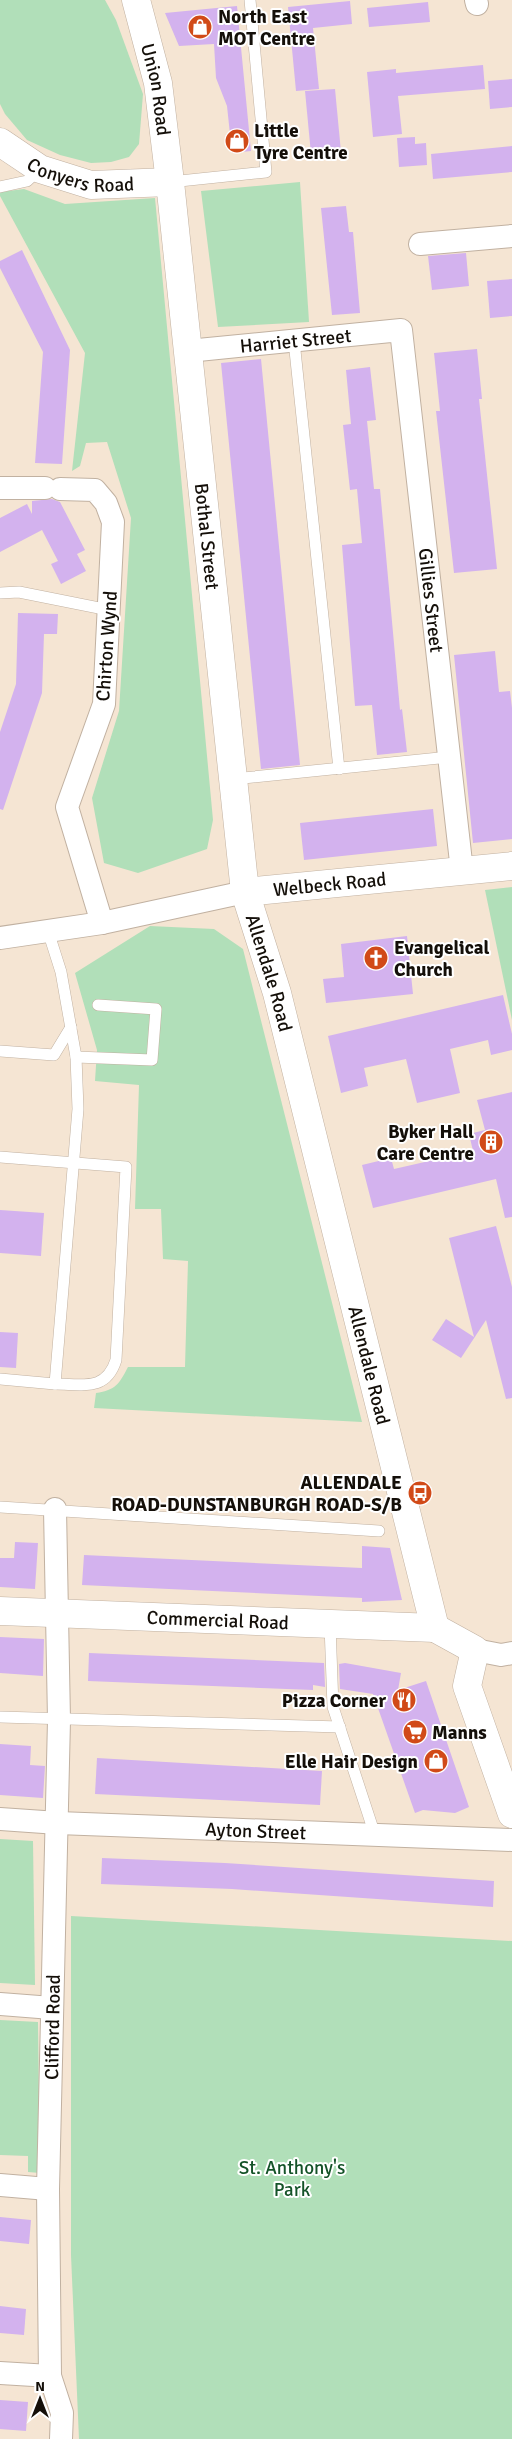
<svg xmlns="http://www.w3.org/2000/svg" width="512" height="2439" font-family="Signika,sans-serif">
	<rect width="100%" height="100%" fill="#f5e5d3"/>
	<g fill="#b1dfb9">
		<polygon points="0,0 105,0 116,20 143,94 139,144 129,157 111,162 91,163 60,155 27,140 5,114 0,104"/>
		<polygon points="300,182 309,322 218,327 201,191"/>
		<polygon points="24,189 65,204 155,198 213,820 207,849 138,873 104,863 92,798 119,711 131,518 107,442 86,443 80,466 72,471 85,353 0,196 0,192"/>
		<polygon points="512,887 512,1020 485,890"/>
		<path d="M150 926 214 929 243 949 362 1422 94 1408 96 1393C116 1390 119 1384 128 1367H185L188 1261 163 1259 161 1209H135L139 1085 95 1081 97 1050 75 973Z"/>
		<polygon points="0,1839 33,1841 35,1985 0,1983"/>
		<polygon points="71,1916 512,1941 512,2439 79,2439 71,2255"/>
		<polygon points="0,2020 38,2022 40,2173 28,2172 28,2156 0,2155"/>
	</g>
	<g fill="#d3b2ee">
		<polygon points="350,1 352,24 313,28 319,89 296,91 288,7"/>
		<polygon points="428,2 430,22 369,27 367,8"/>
		<polygon points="237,6 251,151 232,153 227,106 216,78 214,44 179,46 165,13"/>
		<polygon points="483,65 485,89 398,96 402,134 373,137 367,72 396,69 396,73"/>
		<polygon points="512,79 512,107 490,109 488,81"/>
		<polygon points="335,89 341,152 311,154 305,91"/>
		<polygon points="415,137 415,144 426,143 427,165 399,167 397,138"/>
		<polygon points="512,146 512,172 433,179 431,154"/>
		<polygon points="346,206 349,232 353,232 360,313 332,315 321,208"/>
		<polygon points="22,250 70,350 62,464 35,463 43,352 0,268 0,261"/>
		<polygon points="466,253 469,286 432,290 428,256"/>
		<polygon points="512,279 512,316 490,318 487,281"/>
		<polygon points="477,349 482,399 479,399 497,569 454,573 436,411 440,411 434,353"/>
		<polygon points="261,359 300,765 261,769 221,363"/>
		<polygon points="370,367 376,420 367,421 374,489 380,489 400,710 402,709 407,752 377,755 372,705 355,706 342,545 362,543 357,489 350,490 343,425 351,424 346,370"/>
		<polygon points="52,499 60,502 85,550 77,554 86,571 61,584 51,564 58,561 42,530 0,552 0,518 27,504 32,514 32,501"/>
		<polygon points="18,613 58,614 57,634 44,634 42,693 3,810 0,809 0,732 16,684"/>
		<polygon points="495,651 499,692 510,691 512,708 512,839 473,843 454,655"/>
		<polygon points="433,809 437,846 304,860 300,823"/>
		<polygon points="407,936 413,994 326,1003 323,979 344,977 341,944"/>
		<polygon points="503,995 512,1034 512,1050 491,1055 488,1040 450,1049 460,1093 417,1103 406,1059 364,1068 368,1086 341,1093 328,1036"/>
		<polygon points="512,1092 512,1217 505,1218 496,1179 373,1208 362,1165 391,1158 394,1169 473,1151 469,1134 485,1130 477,1100"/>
		<polygon points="0,1210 44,1213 41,1256 0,1253"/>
		<polygon points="496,1226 512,1287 512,1398 506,1399 486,1320 461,1358 432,1340 446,1319 474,1337 449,1238"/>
		<polygon points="0,1332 18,1333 16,1368 0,1367"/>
		<polygon points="15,1542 38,1543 35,1589 0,1587 0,1558 14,1558"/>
		<polygon points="362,1546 390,1548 402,1600 362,1602 362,1598 82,1585 84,1555 362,1568"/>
		<polygon points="0,1637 44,1639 43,1676 0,1673"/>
		<polygon points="89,1653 324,1663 325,1687 313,1685 313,1690 88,1681"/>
		<polygon points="345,1663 401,1673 398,1690 426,1681 469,1807 455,1813 423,1810 415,1813 373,1694 340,1689 339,1664"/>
		<polygon points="0,1744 31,1746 30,1765 45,1766 43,1798 0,1795"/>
		<polygon points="97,1758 322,1771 320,1805 95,1794"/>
		<polygon points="102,1858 225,1863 494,1881 493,1907 232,1889 101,1884"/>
		<polygon points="0,2217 31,2220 29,2244 0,2241"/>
		<polygon points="0,2306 26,2309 24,2335 0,2333"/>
		<polygon points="0,2400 28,2402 26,2431 0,2429"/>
	</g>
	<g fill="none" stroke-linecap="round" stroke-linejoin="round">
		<defs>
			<g id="service">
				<polyline points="170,182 266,172 250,0"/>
				<polyline points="0,187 27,181 40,169"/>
				<polyline points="294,341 339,769"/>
				<polyline points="0,593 19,592 109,610"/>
				<polyline points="233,779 449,757"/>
				<polyline points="0,1051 54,1055 71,1027"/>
				<polyline points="76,1057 152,1060 156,1009 98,1005"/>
				<path d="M0 1157 126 1167 116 1360C106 1392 82 1384 55 1384"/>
				<polyline points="0,1379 55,1384 78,1109 76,1057 61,972 48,931"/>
				<polyline points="0,1507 379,1531"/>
				<polyline points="330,1625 333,1707 375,1835"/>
				<polyline points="0,1717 340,1727"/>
			</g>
			<g id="minor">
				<polyline points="476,0 477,4"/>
				<polyline points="420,244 512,236"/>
				<path id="s1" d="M188 351 401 330 462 871"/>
				<polyline points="0,488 45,488"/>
				<polyline points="60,489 95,490 106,503 113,522 104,704 67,807 102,923"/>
				<polyline points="0,938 102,923 245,892"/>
				<polyline points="55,1509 59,1720 48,2189 50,2376 62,2413 61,2439"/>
				<polyline points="475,1650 501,1655 512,1653"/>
				<path id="s2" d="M0 1819 58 1823 512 1840"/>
				<polyline points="0,2004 52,2008"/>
				<polyline points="0,2185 48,2189"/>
				<polyline points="0,2373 50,2376"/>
			</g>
			<g id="tertiary">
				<path id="s3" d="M0 142 40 169 91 185 170 182"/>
				<path id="s4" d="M0 1611 435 1628"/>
			</g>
			<g id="secondary">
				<path id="s5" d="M136 0 158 83 170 182 245 892 277 993 435 1628 475 1650 467 1686 512 1814"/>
				<path id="s6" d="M245 892 512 866"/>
			</g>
		</defs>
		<use href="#service" stroke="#c1b1a1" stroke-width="12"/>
		<use href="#minor" stroke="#c1b1a1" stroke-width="24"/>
		<use href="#tertiary" stroke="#c1b1a1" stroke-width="29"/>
		<use href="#secondary" stroke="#c1b1a1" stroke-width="29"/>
		<use href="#service" stroke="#fff" stroke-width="11"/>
		<use href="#minor" stroke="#fff" stroke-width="22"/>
		<use href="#tertiary" stroke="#fff" stroke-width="28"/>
		<use href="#secondary" stroke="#fff" stroke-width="28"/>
	</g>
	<defs>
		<symbol id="shop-disc" viewBox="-11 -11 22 22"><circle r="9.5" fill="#d14a18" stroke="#fff"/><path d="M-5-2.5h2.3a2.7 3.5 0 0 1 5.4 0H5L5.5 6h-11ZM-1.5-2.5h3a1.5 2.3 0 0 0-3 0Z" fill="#fff"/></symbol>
		<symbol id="church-disc" viewBox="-11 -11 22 22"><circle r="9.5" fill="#d14a18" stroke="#fff"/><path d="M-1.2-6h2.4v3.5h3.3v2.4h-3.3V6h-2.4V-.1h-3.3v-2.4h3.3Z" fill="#fff"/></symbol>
		<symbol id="building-disc" viewBox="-11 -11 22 22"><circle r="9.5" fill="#d14a18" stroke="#fff"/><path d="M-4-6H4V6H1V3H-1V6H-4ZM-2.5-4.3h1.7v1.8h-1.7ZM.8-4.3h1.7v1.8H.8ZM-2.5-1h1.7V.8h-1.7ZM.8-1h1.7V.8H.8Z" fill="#fff"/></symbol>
		<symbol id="bus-disc" viewBox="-11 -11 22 22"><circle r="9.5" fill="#d14a18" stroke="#fff"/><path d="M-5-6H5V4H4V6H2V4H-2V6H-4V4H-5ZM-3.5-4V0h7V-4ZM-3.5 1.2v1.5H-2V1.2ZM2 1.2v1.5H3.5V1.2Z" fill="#fff"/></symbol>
		<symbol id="restaurant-disc" viewBox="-11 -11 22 22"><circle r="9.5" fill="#d14a18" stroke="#fff"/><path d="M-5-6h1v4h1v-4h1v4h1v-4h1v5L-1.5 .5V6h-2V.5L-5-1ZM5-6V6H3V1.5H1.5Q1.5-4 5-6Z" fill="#fff"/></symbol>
		<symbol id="supermarket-disc" viewBox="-11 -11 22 22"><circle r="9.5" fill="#d14a18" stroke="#fff"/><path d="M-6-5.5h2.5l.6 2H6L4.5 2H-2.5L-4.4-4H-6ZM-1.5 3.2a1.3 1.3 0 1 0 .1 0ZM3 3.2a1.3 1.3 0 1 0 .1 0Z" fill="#fff"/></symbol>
	</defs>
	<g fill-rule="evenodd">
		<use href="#shop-disc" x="186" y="13" width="28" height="28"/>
		<use href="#shop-disc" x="223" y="127" width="28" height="28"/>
		<use href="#church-disc" x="362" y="944" width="28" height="28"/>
		<use href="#building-disc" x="477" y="1128" width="28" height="28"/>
		<use href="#bus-disc" x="406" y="1479" width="28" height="28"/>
		<use href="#restaurant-disc" x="390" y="1686" width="28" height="28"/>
		<use href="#supermarket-disc" x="401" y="1718" width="28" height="28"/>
		<use href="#shop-disc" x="422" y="1747" width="28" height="28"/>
	</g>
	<g text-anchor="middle" stroke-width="4" stroke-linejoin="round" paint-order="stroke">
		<g font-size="19" font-weight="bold" fill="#140f09" stroke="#fff" text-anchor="start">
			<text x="218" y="23">North East<tspan x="218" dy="22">MOT Centre</tspan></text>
			<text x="254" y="137">Little<tspan x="254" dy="22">Tyre Centre</tspan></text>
			<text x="394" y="954">Evangelical<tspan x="394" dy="22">Church</tspan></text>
			<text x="474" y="1138" text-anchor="end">Byker Hall<tspan x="474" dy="22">Care Centre</tspan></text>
			<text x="402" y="1489" text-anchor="end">ALLENDALE<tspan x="402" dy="22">ROAD-DUNSTANBURGH ROAD-S/B</tspan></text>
			<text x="386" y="1707" text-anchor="end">Pizza Corner</text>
			<text x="432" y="1739">Manns</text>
			<text x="418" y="1768" text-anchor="end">Elle Hair Design</text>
		</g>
		<g font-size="19" fill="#140f09" stroke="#fff">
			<text dy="7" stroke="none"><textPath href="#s5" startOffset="92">Union Road</textPath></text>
			<text dy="7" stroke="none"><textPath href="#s3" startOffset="90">Conyers Road</textPath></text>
			<text dy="7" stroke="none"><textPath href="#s1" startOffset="108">Harriet Street</textPath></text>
			<text dy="7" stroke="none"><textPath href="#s5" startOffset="542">Bothal Street</textPath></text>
			<text dy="7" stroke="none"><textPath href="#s1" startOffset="486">Gillies Street</textPath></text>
			<text transform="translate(106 646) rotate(-86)" y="7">Chirton Wynd</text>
			<text dy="7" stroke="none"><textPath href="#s6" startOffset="85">Welbeck Road</textPath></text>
			<text dy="7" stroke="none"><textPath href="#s5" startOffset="984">Allendale Road</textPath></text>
			<text dy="7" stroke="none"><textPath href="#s5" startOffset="1389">Allendale Road</textPath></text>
			<text dy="7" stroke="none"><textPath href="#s4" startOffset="218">Commercial Road</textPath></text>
			<text dy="7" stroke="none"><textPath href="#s2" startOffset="256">Ayton Street</textPath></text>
			<text transform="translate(52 2027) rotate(-89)" y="7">Clifford Road</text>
		</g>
		<g font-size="19" fill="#145328" stroke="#fff">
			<text x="292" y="2174">St. Anthony's<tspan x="292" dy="22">Park</tspan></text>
		</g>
	</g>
	<g transform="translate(40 2399)" stroke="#ffffff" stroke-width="4" paint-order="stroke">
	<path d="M0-4L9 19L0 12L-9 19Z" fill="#140f09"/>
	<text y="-8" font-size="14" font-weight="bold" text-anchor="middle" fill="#140f09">N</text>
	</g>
</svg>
